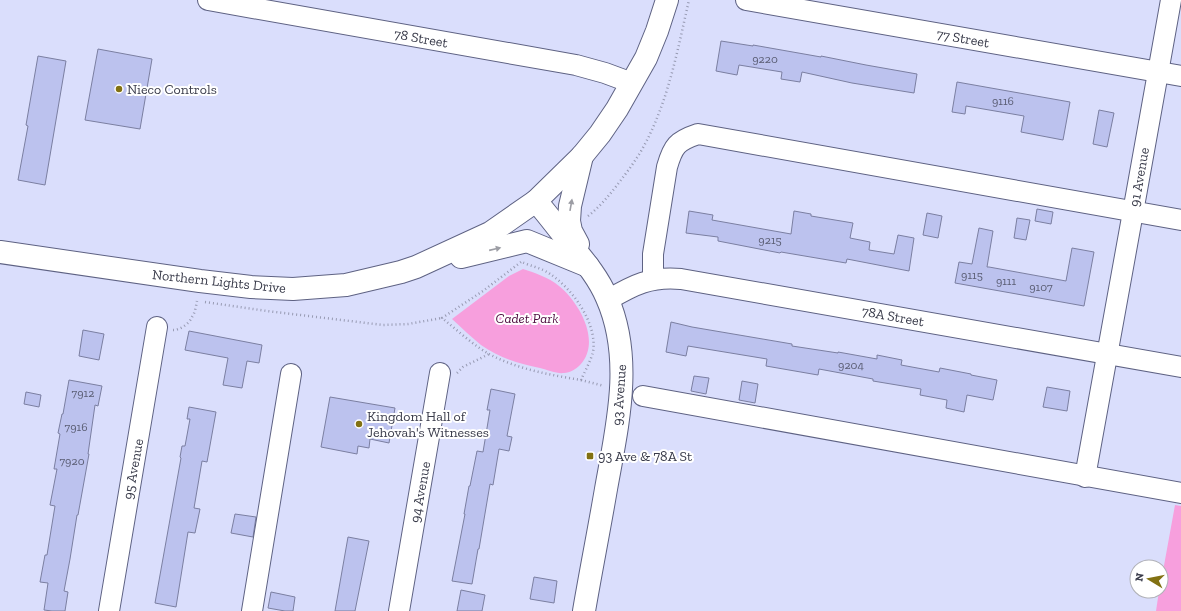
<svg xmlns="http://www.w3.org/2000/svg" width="1181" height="611" font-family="'Zilla Slab',serif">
	<rect width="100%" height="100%" fill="#dadefc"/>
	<g fill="#f79fdd">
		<path d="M523 269C535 273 548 277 559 286 579 302 602 342 580 365 576 369 570 373 564 373 557 374 548 370 540 368 520 364 499 358 481 345 471 337 462 328 452 319L509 276Z"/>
		<polygon points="1175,505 1181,506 1181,611 1156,611 1159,591 1161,591 1161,582"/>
	</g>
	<g fill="#bcc2ee" stroke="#7b7fa1">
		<polygon points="721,41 753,46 753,45 821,57 821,56 866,65 917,74 914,93 852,83 802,72 800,82 781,79 782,72 739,65 737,75 716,71"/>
		<polygon points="98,49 152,59 140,129 85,120"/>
		<polygon points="38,56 66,61 45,185 18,180 28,126 26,125"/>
		<polygon points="957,82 1070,102 1063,140 1021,132 1024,116 966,106 965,114 952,112"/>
		<polygon points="1099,110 1114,113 1107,147 1093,144"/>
		<polygon points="1037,209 1053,212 1051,224 1035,221"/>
		<polygon points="689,211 713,215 712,220 791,234 794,211 811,214 811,216 853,223 850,238 870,242 869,250 894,254 898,235 914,238 909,271 847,259 846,263 781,252 780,253 718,241 718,237 686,233"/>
		<polygon points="927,213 942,216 938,238 923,235"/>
		<polygon points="1017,218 1030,220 1026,240 1014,238"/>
		<polygon points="979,228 993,231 987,267 989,267 1066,281 1072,248 1094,252 1084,306 955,283 959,262 972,264"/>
		<polygon points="671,322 692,327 792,344 792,346 838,353 838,352 877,359 877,355 902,360 901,365 939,372 940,368 971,374 971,375 997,380 993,400 967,395 964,412 946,408 947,400 920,395 921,389 873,381 873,379 819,369 818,375 766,366 767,359 688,346 686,356 666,352"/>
		<polygon points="83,330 104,334 99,360 79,356"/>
		<polygon points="189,331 262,345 259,363 247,361 242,388 223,385 228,358 185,350"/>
		<polygon points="694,376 709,378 706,394 691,391"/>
		<polygon points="69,380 102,386 98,406 95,405 88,454 89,454 78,515 77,515 70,559 64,591 68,592 65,611 52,611 44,610 48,583 40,582 45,555 47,555 55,506 50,505 57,469 54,469 60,434 58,433 62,414 63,414"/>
		<polygon points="742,381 758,384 755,403 739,400"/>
		<polygon points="1047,387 1070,391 1067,411 1043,407"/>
		<polygon points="491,389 515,394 507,436 512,437 509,451 499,449 493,485 490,484 479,549 478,549 472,584 452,581 465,514 464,514 469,486 470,486 477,451 483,452 490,410 487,410"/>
		<polygon points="26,392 41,395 39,407 24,404"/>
		<polygon points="330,397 395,408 389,443 370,439 369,448 358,446 357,454 321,447"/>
		<polygon points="189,407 216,412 207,462 202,461 194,508 200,509 195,533 188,532 176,607 155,603 181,458 180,457 182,446 185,446 190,419 187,419"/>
		<polygon points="235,514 256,517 253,537 231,533"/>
		<polygon points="348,537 369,541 355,611 335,611"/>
		<polygon points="534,577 557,581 554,603 530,599"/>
		<polygon points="461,590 485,595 482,611 457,611"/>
		<polygon points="271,592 295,597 293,611 285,611 268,608"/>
	</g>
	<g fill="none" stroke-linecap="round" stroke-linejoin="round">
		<defs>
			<g id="minor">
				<polyline points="208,0 576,65 605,73 632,83"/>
				<polyline points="746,0 1181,76"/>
				<path d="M653 279V254L667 167C673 146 677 141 698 134L1181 220"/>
				<path d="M608 300C633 285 651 276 681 279L1181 367"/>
				<polyline points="643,396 1181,493"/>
				<path d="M1085 477C1115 318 1142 159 1171 0"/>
				<polyline points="109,611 157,327"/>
				<polyline points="252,611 291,374"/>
				<polyline points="399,611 440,373"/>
			</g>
			<g id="major">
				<path d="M536 201C549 216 560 231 572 246 586 263 599 279 607 298 634 359 617 427 606 489 599 530 591 570 584 611"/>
				<polyline points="578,244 571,231 569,221 570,206 582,156"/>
				<polyline points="0,252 200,281 251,287 293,289 346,285 401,272 416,267 490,233 536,201 582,156 600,134 617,109 646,58 657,31 667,0"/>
				<polyline points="461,257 527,241 588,266"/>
			</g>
		</defs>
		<use href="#minor" stroke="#5e6283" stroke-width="22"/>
		<use href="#major" stroke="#5e6283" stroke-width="24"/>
		<g stroke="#979ab2" stroke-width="2.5" stroke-dasharray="1 3" stroke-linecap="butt">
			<path d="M588 216C601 206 611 193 621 180 630 168 639 156 646 142 669 98 678 48 689 0"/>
			<path d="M521 262 483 291 442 318C457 330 473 345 489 354 517 369 550 375 581 380 585 371 591 360 593 352 598 324 572 288 550 274 542 268 530 266 522 262"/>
			<polyline points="205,302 267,311 383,325 408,324 442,318"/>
			<path d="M173 330C180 330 189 324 192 317 195 313 196 306 197 301"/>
			<polyline points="457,373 463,367 489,354"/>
			<polyline points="581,380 604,386"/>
		</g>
		<use href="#minor" stroke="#fff" stroke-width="20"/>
		<use href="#major" stroke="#fff" stroke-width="22"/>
	</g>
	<defs><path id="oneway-solid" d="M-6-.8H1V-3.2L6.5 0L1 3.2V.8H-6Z"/></defs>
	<g fill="#9c9da4">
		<use href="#oneway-solid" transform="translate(571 205) rotate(-80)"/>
		<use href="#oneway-solid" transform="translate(495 249) rotate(-13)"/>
	</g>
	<g fill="#827112" stroke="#fff" stroke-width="1.5">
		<circle cx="119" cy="89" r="4"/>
		<circle cx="359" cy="424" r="4"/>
		<rect x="586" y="452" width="8" height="8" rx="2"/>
	</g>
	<g text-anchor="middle" stroke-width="4" stroke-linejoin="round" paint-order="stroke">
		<g font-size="12" fill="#5a5d73">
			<text x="765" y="63">9220</text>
			<text x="1003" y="105">9116</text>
			<text x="770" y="244">9215</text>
			<text x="972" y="279">9115</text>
			<text x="1006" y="285">9111</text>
			<text x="1041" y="291">9107</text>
			<text x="851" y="369">9204</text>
			<text x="83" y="397">7912</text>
			<text x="76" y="431">7916</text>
			<text x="72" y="465">7920</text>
		</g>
		<g font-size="14" fill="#393b4a" stroke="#fff">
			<text transform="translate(421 38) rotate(10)" y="5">78 Street</text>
			<text transform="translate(963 38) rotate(10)" y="5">77 Street</text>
			<text transform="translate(1139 177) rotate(-80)" y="5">91 Avenue</text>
			<text transform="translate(219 281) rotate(6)" y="5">Northern Lights Drive</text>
			<text transform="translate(893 316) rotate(10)" y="5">78A Street</text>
			<text transform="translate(619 395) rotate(-86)" y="5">93 Avenue</text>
			<text transform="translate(133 469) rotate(-80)" y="5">95 Avenue</text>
			<text transform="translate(420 492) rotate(-80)" y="5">94 Avenue</text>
		</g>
		<g font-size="14" fill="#393b4a" stroke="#fff" text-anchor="start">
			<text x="127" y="94">Nieco Controls</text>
			<text x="367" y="421">Kingdom Hall of<tspan x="367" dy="16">Jehovah's Witnesses</tspan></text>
			<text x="598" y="461">93 Ave &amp; 78A St</text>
		</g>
		<g font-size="14" font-style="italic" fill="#4c0c3e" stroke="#fff">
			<text x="527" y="323">Cadet Park</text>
		</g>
	</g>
	<g transform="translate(1149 579) rotate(280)"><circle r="19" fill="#ffffff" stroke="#b0b1b7"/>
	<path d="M0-3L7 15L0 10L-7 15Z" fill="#827112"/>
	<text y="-6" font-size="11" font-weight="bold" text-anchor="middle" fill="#393b4a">N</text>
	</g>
</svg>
